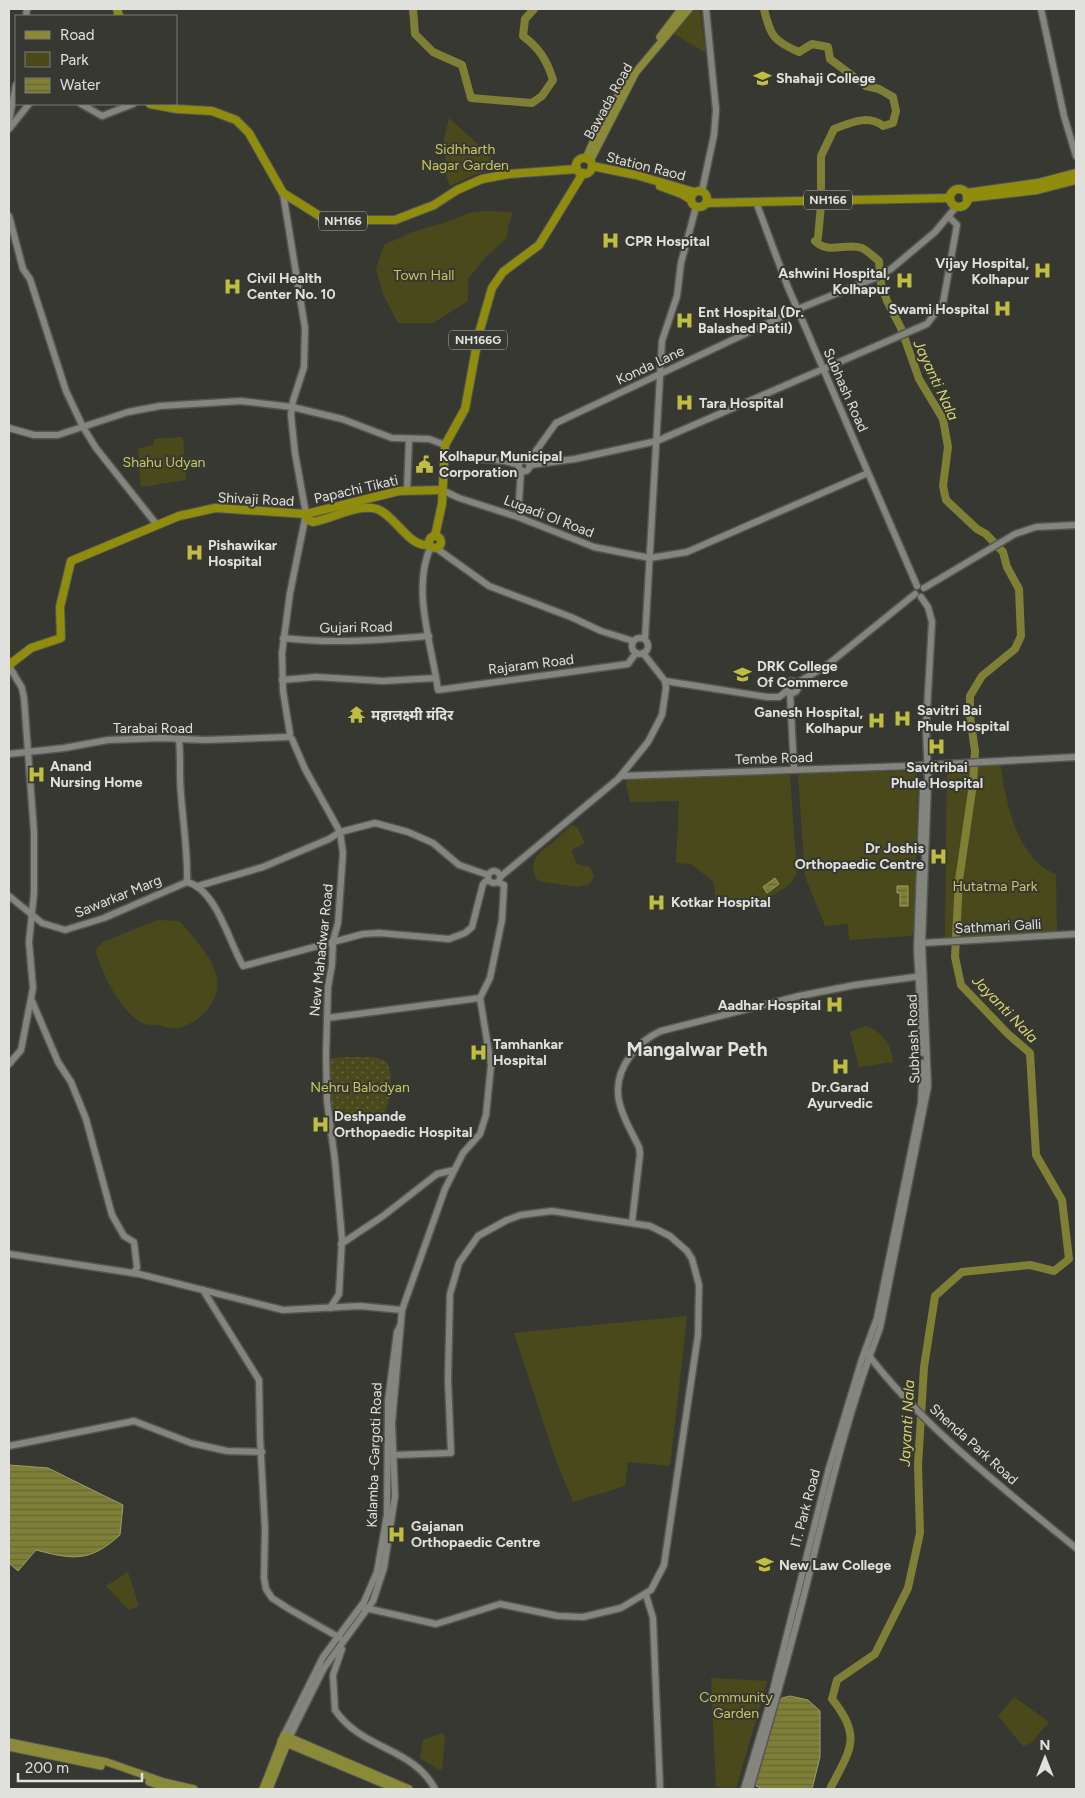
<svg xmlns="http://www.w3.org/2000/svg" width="1085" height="1798" font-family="Figtree,'Noto Sans Devanagari',sans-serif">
	<defs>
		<pattern id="grass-dots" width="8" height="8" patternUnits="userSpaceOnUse" patternTransform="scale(1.25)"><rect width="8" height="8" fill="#4a491c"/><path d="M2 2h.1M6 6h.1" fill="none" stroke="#64633d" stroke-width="1.8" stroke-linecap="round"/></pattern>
		<pattern id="water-rules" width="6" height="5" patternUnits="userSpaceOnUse" patternTransform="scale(1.25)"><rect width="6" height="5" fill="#807f36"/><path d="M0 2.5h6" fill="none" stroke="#68673b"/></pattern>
	</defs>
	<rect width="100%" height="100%" fill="#383833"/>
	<path fill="url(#grass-dots)" d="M344 1057H373L386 1061C394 1075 391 1096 385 1111 371 1119 347 1119 331 1115L330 1059Z"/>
	<g fill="#4a491c">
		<polygon points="695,9 700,9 706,53 673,33"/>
		<polygon points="449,118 491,156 498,168 476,174 450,186 445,172 447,162 442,148"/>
		<polygon points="485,211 513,212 508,226 507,238 485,258 468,279 468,301 433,323 398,323 383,294 376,269 384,245 412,232 444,223 469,213"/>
		<polygon points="183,437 186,480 141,487 138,449 153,445 154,439"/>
		<path d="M1000 761C1005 799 1016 859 1056 874L1057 933 945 938 947 765Z"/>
		<path d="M911 771 916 773 918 780 914 932 911 936 849 940 848 924 825 926C819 908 810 892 805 875L798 776 801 773Z"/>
		<path d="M786 772 790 776 797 873C792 883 788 886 778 892 753 908 744 904 716 904L714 882 691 864 676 863 679 801 630 802 626 783 628 779Z"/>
		<path d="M572 825 577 827 585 843 571 850 577 864 590 867 594 876 590 884 578 887 538 881C526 862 539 853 553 842 560 837 565 830 572 825Z"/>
		<path d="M157 920 179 921C192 936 211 955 216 974 224 998 201 1022 179 1028 173 1029 163 1026 156 1025 152 1025 146 1025 142 1023 119 1010 105 977 96 954L97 948 103 942Z"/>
		<path d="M864 1026C881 1029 892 1045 893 1062L859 1067 850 1032Z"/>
		<polygon points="687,1316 670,1466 628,1462 625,1486 573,1502 554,1455 514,1333"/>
		<polygon points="128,1572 139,1606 129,1610 106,1586"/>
		<polygon points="711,1678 767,1681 736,1789 716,1787"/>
		<polygon points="1014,1697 1049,1722 1031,1743 1023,1746 998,1716"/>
		<polygon points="442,1733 445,1737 442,1769 439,1770 420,1758 423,1740"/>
	</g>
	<g fill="url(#water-rules)" stroke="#9d9c68">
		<polygon points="775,878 779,884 767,893 763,887"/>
		<polygon points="897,886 908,886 908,906 900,906 900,893 897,893"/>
		<path d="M9 1465 48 1468 123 1505 120 1535C90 1562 74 1560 36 1550L18 1571 9 1563Z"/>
		<polygon points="790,1696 808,1700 820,1711 820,1757 812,1789 763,1789 756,1786 756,1778 779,1702 782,1698"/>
	</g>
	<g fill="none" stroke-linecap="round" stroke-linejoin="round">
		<g stroke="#807f36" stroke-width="8">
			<path d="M413 9 415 34 433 52 462 65 471 98 532 103 542 96 553 80C547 60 539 48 523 36L525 19 534 9"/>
			<path d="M764 9C770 35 773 41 799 52L812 44 828 47 830 59 866 86 879 89 893 97 896 111 893 123 883 126C868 114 850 123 834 129L821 156V189"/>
			<path d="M821 205 818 238 815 241C829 255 846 242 862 248 868 251 874 257 879 261L881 284 887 301 901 328 919 379 943 419 948 447 943 486 946 500 977 529 986 534 1003 552 1007 567 1019 589 1021 636 1015 649 982 676 970 696V716L975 751 973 784 959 880 955 957 961 985 1008 1034 1030 1053 1036 1155 1062 1200 1069 1259 1054 1271 1030 1265 962 1272 935 1296 924 1367 918 1465 920 1533 908 1588 875 1654 837 1680 832 1699C863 1737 850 1750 830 1789"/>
		</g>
		<defs>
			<g id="secondary">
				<polyline points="1041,9 1064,116 1076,156"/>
				<polyline points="26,16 27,9"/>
				<polyline points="81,104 102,116 133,104"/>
				<polyline points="9,121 16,85"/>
				<polyline points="9,129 29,104"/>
				<polyline points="702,191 714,135 716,110 706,9"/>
				<polyline points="283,193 305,328 304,367 293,401 291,415 295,453 306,514 290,593 282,653 283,691 290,734"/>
				<polyline points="756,202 787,285 917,586"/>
				<polyline points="9,216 23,269 30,279 66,391 83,427 96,448 157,525"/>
				<polyline points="9,428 34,435 58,435 128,412 160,406 241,401 292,407 342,419 392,438 429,439 445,445"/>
				<polyline points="444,456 505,461 519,465"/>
				<circle cx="524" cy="466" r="5.5"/>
				<polyline points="528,462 556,423 798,309 875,278 891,269 935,232 956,207"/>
				<polyline points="530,465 575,459 657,441 927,324 943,303 957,225 949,217"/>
				<polyline points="407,490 409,440"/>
				<polyline points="442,490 459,498 518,517 594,547 650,558 687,552 868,473"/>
				<polyline points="518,517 521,470"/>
				<path d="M431 546C411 589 432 645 438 690L628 664 636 653"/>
				<polyline points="436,548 489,586 571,617 601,631 633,641"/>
				<polyline points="924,588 1015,534 1036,527 1076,525"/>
				<circle cx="640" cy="646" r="8"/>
				<path d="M283 638C332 644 381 640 429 636"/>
				<polyline points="645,639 662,341 677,296 681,263 696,207"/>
				<polyline points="9,666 22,688 24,698 34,832 34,893 29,942 33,988 21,1050 9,1064"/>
				<polyline points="282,680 316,677 383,681 436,678"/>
				<circle cx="792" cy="687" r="6"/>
				<polyline points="665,681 767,697 779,697 787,691"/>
				<polyline points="797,683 826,666 915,594"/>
				<polyline points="790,693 794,769"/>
				<polyline points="292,739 305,769 340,832"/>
				<path d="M179 740C181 758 179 776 181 794 183 824 188 852 187 882"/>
				<polyline points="9,754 64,748 108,740 162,738 204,740 289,737"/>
				<polyline points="621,776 909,766 1076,757"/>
				<polyline points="921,843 923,788"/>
				<polyline points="920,868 917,949 923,1053"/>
				<circle cx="494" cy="877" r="6"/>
				<polyline points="500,877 618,779 648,742 662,715 666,688 665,681 643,653"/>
				<path d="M187 882C216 889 229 942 243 966L363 934 379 933 449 939 465 933 472 927 483 884 488 879"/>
				<polyline points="198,886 263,867 329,839 340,832 375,823 408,832 433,843 459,865 488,875"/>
				<polyline points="9,896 42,923 65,930 104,918 187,882"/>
				<polyline points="922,943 1076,934"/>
				<polyline points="32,1001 58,1062 71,1082 86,1119 112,1215 124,1236 134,1242 137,1268 133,1273"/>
				<polyline points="327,1018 480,998"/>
				<path d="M632 1222 640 1154 639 1147C631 1131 618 1109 618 1092 617 1066 638 1041 661 1031L799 996 855 985 922 976"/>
				<polyline points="341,1244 383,1216 437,1174 454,1170"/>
				<polyline points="9,1254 139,1274 283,1310 360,1306 402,1310"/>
				<polyline points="203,1290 259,1380 260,1437 265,1529 264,1578 266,1589 272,1598 289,1609 340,1638"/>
				<polyline points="330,1308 339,1294 342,1239 335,1161 327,1101 326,1055 328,987 332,965 333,941 338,923 343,853 340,832"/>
				<path d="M867 1353C922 1426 1005 1490 1076 1548"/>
				<polyline points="9,1446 134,1421 191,1443 227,1451 262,1452"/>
				<polyline points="646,1595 653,1618 660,1789"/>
				<polyline points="361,1607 436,1624 500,1604 558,1616 583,1617 621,1608 651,1590 664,1565 698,1335 699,1285 692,1259 687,1251 670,1236 650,1226 552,1211 521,1215 507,1220 478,1236 459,1263 450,1294 448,1379 451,1453 395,1455"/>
				<path d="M342 1649 333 1675 335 1710C362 1750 413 1747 435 1789"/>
				<polyline points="284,1735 323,1657 364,1602 377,1572 387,1515 388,1401 397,1332 400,1326"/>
				<polyline points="289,1738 324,1668 373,1601 384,1568 395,1496 392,1423 402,1310 445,1189 463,1153 480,1134 486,1115 491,1065 480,998 490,978 502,920 504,885 498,882"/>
				<polyline points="744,1789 769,1706 829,1468 862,1359 877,1318 921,1103 923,1063"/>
				<path d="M750 1789C772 1713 795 1636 813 1558 832 1480 851 1403 880 1328L928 1086 922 943 928 781 926 728 932 622 928 607 921 597"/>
			</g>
			<g id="primary">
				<polyline points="660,37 681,9"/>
				<polyline points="586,158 598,131 631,72"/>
				<polyline points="590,161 636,72 689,9"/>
				<polyline points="281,1741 396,1789"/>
				<polyline points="9,1742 107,1762 164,1782 194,1789"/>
				<polyline points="9,1747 101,1766"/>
				<polyline points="149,1782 170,1789"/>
				<polyline points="263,1789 284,1735 409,1789"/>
				<polyline points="269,1789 288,1741"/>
			</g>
			<g id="highway">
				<polyline points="117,9 119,16"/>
				<polyline points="150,104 177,109 212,111 236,120 249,133 283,193 326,220 395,220 434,205 457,190 482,179 509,174 577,169"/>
				<circle cx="584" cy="166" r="8"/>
				<polyline points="592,166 636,175 694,192"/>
				<polyline points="660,186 682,194 690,199"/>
				<circle cx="959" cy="198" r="9"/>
				<circle cx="699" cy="199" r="8"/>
				<polyline points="966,193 1038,183 1076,173"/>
				<polyline points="967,198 1037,190 1076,180"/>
				<polyline points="706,203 950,198"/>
				<path d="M306 514 308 520 313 522C333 519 357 503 377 509 396 516 408 547 429 545"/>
				<polyline points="435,536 442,504 445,445 465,409 479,333 492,288 503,272 539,245 583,173"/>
				<circle cx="435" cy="542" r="6"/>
				<polyline points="9,665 31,648 61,638 60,607 71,561 179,516 215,508 306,514 399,491 442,490"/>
			</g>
		</defs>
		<use href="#secondary" stroke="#555551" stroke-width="9"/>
		<use href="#primary" stroke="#555551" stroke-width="9"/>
		<use href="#highway" stroke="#555551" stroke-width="10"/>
		<use href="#secondary" stroke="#85857f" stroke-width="6"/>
		<use href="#primary" stroke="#8b8a39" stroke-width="7"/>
		<use href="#highway" stroke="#8f8d0b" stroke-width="8"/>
	</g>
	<defs>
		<symbol id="university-bare" viewBox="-9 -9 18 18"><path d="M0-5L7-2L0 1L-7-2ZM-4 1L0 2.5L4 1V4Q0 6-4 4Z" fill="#c0be41" stroke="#383833" stroke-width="2.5" paint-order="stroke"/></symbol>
		<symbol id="hospital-bare" viewBox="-9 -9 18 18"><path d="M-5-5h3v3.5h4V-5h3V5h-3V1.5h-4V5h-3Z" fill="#c0be41" stroke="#383833" stroke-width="2.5" paint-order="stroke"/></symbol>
		<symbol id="civic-bare" viewBox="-9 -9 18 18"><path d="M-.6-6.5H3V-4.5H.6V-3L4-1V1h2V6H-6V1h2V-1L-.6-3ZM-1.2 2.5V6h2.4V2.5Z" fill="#c0be41" stroke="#383833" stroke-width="2.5" paint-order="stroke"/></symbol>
		<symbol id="temple-bare" viewBox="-9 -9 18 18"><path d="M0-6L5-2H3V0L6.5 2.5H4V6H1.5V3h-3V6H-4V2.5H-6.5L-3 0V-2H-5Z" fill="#c0be41" stroke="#383833" stroke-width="2.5" paint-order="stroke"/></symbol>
	</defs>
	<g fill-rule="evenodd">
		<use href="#university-bare" x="750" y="66" width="25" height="25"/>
		<use href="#hospital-bare" x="598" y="228" width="25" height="25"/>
		<use href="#hospital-bare" x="1030" y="258" width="25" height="25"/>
		<use href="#hospital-bare" x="892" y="268" width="25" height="25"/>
		<use href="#hospital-bare" x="220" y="274" width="25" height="25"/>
		<use href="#hospital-bare" x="990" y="296" width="25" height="25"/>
		<use href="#hospital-bare" x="672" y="308" width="25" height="25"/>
		<use href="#hospital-bare" x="672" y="390" width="25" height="25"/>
		<use href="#civic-bare" x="412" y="452" width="25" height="25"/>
		<use href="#hospital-bare" x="182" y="540" width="25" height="25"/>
		<use href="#university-bare" x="730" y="662" width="25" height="25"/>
		<use href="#temple-bare" x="344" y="702" width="25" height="25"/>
		<use href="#hospital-bare" x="890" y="706" width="25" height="25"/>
		<use href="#hospital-bare" x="864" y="708" width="25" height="25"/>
		<use href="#hospital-bare" x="924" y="734" width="25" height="25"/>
		<use href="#hospital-bare" x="24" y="762" width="25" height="25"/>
		<use href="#hospital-bare" x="926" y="844" width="25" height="25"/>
		<use href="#hospital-bare" x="644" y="890" width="25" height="25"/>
		<use href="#hospital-bare" x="822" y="992" width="25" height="25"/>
		<use href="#hospital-bare" x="466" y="1040" width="25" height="25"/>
		<use href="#hospital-bare" x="828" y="1054" width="25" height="25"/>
		<use href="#hospital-bare" x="308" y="1112" width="25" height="25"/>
		<use href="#hospital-bare" x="384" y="1522" width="25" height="25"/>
		<use href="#university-bare" x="752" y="1552" width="25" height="25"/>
	</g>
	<g text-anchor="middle" stroke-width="4" stroke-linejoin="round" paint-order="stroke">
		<g fill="#383833" stroke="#aeaeaa" stroke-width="1">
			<rect x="804" y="190.5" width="48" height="19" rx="4"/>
			<rect x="319" y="211.5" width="48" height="19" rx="4"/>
			<rect x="449" y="330.5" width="58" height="19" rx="4"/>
		</g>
		<g font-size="12" font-weight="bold" fill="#e0e0dd">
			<text x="828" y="204">NH166</text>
			<text x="343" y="225">NH166</text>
			<text x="478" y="344">NH166G</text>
		</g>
		<g font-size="14" font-weight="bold" fill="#e0e0dd" stroke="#383833" text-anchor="start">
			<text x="776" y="83">Shahaji College</text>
			<text x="625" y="246">CPR Hospital</text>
			<text x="1029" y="268" text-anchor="end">Vijay Hospital,<tspan x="1029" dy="16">Kolhapur</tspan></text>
			<text x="890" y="278" text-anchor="end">Ashwini Hospital,<tspan x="890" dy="16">Kolhapur</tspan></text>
			<text x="247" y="283">Civil Health<tspan x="247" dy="16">Center No. 10</tspan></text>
			<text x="989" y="314" text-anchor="end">Swami Hospital</text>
			<text x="698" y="317">Ent Hospital (Dr.<tspan x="698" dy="16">Balashed Patil)</tspan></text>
			<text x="699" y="408">Tara Hospital</text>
			<text x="439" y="461">Kolhapur Municipal<tspan x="439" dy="16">Corporation</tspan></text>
			<text x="208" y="550">Pishawikar<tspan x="208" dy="16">Hospital</tspan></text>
			<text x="757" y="671">DRK College<tspan x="757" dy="16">Of Commerce</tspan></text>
			<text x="917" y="715">Savitri Bai<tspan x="917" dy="16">Phule Hospital</tspan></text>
			<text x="863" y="717" text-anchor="end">Ganesh Hospital,<tspan x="863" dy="16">Kolhapur</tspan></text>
			<text x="371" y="720">महालक्ष्मी मंदिर</text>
			<text x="50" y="771">Anand<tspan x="50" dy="16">Nursing Home</tspan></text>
			<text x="937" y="772" text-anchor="middle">Savitribai<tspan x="937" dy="16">Phule Hospital</tspan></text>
			<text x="924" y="853" text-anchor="end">Dr Joshis<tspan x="924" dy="16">Orthopaedic Centre</tspan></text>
			<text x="671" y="907">Kotkar Hospital</text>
			<text x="821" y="1010" text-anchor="end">Aadhar Hospital</text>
			<text x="493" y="1049">Tamhankar<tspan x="493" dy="16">Hospital</tspan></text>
			<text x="840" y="1092" text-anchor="middle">Dr.Garad<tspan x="840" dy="16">Ayurvedic</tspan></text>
			<text x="334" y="1121">Deshpande<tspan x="334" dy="16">Orthopaedic Hospital</tspan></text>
			<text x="411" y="1531">Gajanan<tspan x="411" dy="16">Orthopaedic Centre</tspan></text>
			<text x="779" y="1570">New Law College</text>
		</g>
		<g font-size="14" fill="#e0e0dd" stroke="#383833">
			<text transform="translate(608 101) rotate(-61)" y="5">Bawada Road</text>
			<text transform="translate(646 166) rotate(14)" y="5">Station Raod</text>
			<text transform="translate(650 365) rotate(-25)" y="5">Konda Lane</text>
			<text transform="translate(846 390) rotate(66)" y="5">Subhash Road</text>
			<text transform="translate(356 489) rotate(-13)" y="5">Papachi Tikati</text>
			<text transform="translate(256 499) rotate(3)" y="5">Shivaji Road</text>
			<text transform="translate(549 516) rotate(21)" y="5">Lugadi Ol Road</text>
			<text transform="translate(356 627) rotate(-1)" y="5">Gujari Road</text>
			<text transform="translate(531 664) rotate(-7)" y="5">Rajaram Road</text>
			<text x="153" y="733">Tarabai Road</text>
			<text transform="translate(774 758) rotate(-2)" y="5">Tembe Road</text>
			<text transform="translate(118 896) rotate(-22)" y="5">Sawarkar Marg</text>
			<text transform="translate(998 926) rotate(-3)" y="5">Sathmari Galli</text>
			<text transform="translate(321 950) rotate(-84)" y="5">New Mahadwar Road</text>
			<text transform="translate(913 1039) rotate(-92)" y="5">Subhash Road</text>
			<text transform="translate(974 1444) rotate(42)" y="5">Shenda Park Road</text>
			<text transform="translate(374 1455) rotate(-88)" y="5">Kalamba -Gargoti Road</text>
			<text transform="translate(805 1508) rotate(-75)" y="5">IT. Park Road</text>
		</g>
		<g font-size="14" fill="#c7c65f" stroke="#383833">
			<text x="465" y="154">Sidhharth<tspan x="465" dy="16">Nagar Garden</tspan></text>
			<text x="424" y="280">Town Hall</text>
			<text x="164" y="467">Shahu Udyan</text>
			<text x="995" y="891">Hutatma Park</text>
			<text x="360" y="1092">Nehru Balodyan</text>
			<text x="736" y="1702">Community<tspan x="736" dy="16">Garden</tspan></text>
		</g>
		<g font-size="15" font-style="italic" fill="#d6d66f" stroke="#383833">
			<text transform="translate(936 380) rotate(65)" y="5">Jayanti Nala</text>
			<text transform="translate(1005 1009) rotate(46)" y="5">Jayanti Nala</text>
			<text transform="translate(907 1423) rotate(-87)" y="5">Jayanti Nala</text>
		</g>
		<g font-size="19" font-weight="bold" fill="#e0e0dd" stroke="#383833">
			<text x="697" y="1056">Mangalwar Peth</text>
		</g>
	</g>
	<rect width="1085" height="1798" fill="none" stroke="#e0e0dd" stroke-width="20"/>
	<rect x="15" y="15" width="162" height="90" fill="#383833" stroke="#7b7b77"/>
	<rect x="25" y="31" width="25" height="8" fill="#8b8a39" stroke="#7b7b77"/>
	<text x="60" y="40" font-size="15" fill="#e0e0dd">Road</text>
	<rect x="25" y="52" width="25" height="15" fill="#4a491c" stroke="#7b7b77"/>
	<text x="60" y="65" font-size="15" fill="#e0e0dd">Park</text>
	<rect x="25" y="78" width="25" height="15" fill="url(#water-rules)" stroke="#7b7b77"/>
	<text x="60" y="90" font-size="15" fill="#e0e0dd">Water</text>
	<g transform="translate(1045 1758)" stroke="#383833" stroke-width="4" paint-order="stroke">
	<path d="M0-4L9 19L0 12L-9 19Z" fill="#e0e0dd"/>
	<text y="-8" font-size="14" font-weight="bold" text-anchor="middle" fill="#e0e0dd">N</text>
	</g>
	<path d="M18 1773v8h124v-8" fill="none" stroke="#e0e0dd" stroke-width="2.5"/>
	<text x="25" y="1773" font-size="15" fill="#e0e0dd" stroke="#383833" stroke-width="4" paint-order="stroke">200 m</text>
</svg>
